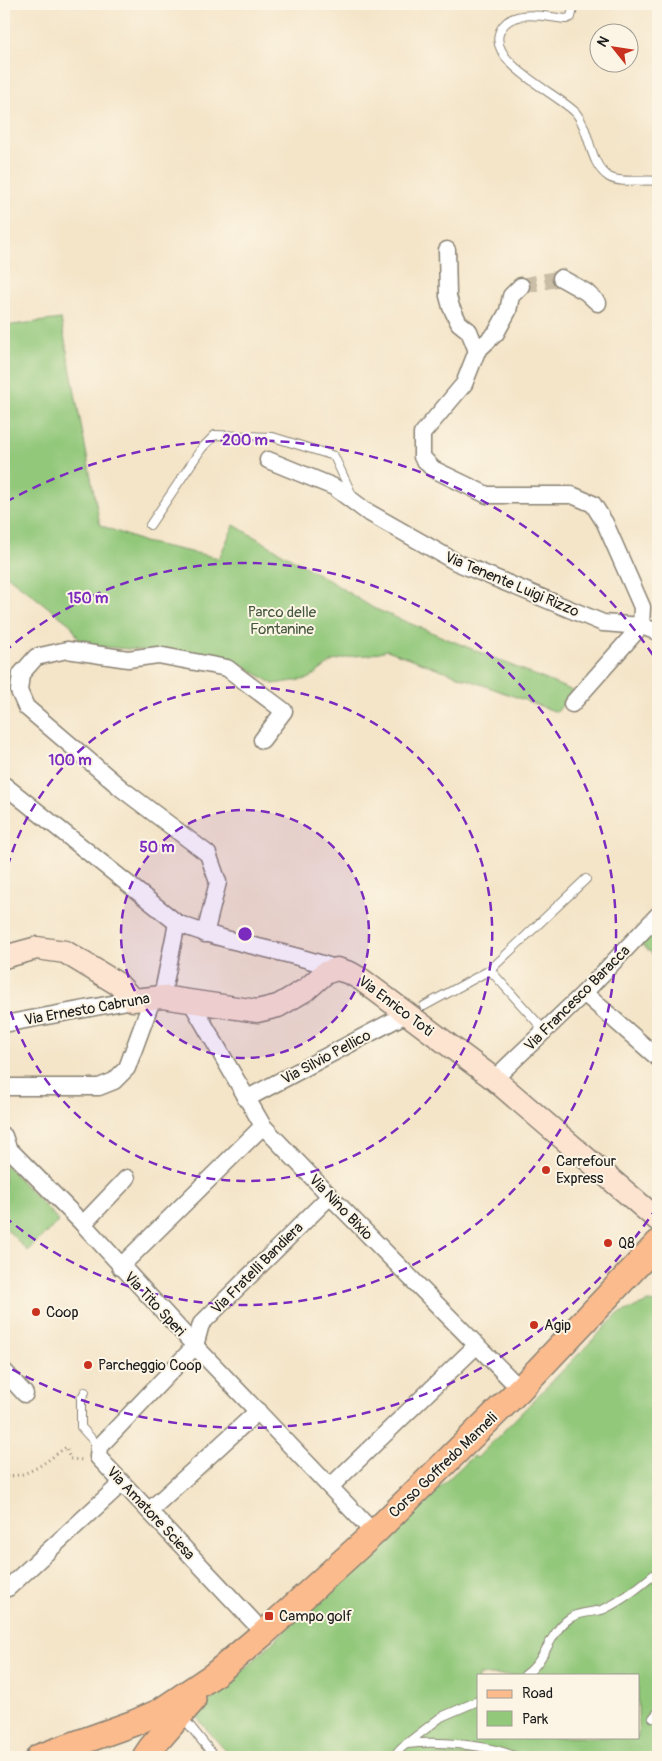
<svg xmlns="http://www.w3.org/2000/svg" width="662" height="1761" font-family="Pangolin,sans-serif">
	<rect width="100%" height="100%" fill="#fcf5e5"/>
	<filter id="ink" filterUnits="userSpaceOnUse"><feTurbulence type="fractalNoise" baseFrequency=".02" numOctaves="2"/><feDisplacementMap in="SourceGraphic" scale="10" xChannelSelector="R" yChannelSelector="G"/><feConvolveMatrix kernelMatrix="1 2 1 2 8 2 1 2 1" color-interpolation-filters="sRGB"/></filter>
	<filter id="wash" filterUnits="userSpaceOnUse"><feTurbulence type="fractalNoise" baseFrequency=".0096" numOctaves="4" result="noise"/><feDisplacementMap in="SourceGraphic" scale="20" xChannelSelector="R" yChannelSelector="G"/><feGaussianBlur stdDeviation="1.12" result="paint"/><feColorMatrix in="noise" values="0 0 0 0 0 0 0 0 0 0 0 0 0 0 0 0 0 1.4 0 .05"/><feComposite in="paint" operator="in"/></filter>
	<g filter="url(#wash)">
		<rect width="100%" height="100%" fill="#f4e5c9"/>
		<g fill="#92c87a" stroke="#57724b" fill-rule="evenodd">
			<polygon points="61,319 100,525 144,542 219,558 234,525 335,584 373,608 573,691 557,712 387,650 369,655 353,656 333,661 308,679 273,684 232,658 82,645 71,625 4,573 4,326"/>
			<polygon points="658,926 658,959 641,944"/>
			<polygon points="4,1163 59,1221 27,1251 4,1226"/>
			<path d="M648 1302 658 1303V1757H231L198 1719 200 1710 473 1456 477 1458 618 1314ZM478 1675H638V1737H478Z"/>
		</g>
	</g>
	<g filter="url(#ink)">
		<g fill="none" stroke-linecap="round" stroke-linejoin="round">
			<polyline stroke="#c9bda6" stroke-width="16" stroke-dasharray="16 8" stroke-linecap="butt" points="521,286 561,278"/>
			<defs>
				<g id="lane">
					<path d="M574 4 571 17 566 19C545 17 511 7 500 31 486 62 560 95 576 113 591 131 588 163 609 177 620 184 645 179 658 181"/>
					<polyline points="150,525 202,448 215,435 273,437 334,456 353,497"/>
					<polyline points="490,970 586,879"/>
					<polyline points="424,1006 490,970 544,1030"/>
					<polyline points="85,1392 81,1399 81,1427 99,1447"/>
					<path d="M525 1675C546 1661 549 1632 570 1618 580 1611 594 1613 604 1609 624 1600 642 1585 658 1571"/>
					<polyline points="182,1716 215,1757"/>
					<polyline points="653,1718 658,1712"/>
					<path d="M407 1744C437 1741 488 1744 516 1757"/>
					<polyline points="393,1757 401,1748 441,1717 478,1701"/>
				</g>
				<g id="street">
					<polyline points="447,250 448,296 451,307 459,323 469,331 477,351"/>
					<polyline points="561,278 586,292 598,303"/>
					<polyline points="521,286 511,296 508,311 496,333 477,351 464,384 422,434 422,457 433,469 487,495 572,495 593,504 605,523 642,607 641,626 572,704"/>
					<polyline points="268,460 334,487 366,511 456,562 603,623 641,626 658,632"/>
					<path d="M4 785 177 923C229 944 285 950 337 969"/>
					<polyline points="205,934 218,882 208,854 122,789 26,707 19,691 21,674 36,657 67,650 128,659 158,655 227,668 284,711 262,740"/>
					<polyline points="584,993 658,1058"/>
					<polyline points="162,997 177,923"/>
					<polyline points="191,1002 263,1126 330,1196 520,1389"/>
					<polyline points="4,1024 133,1000"/>
					<polyline points="494,1079 584,993 658,915"/>
					<polyline points="4,1087 99,1087 114,1081 127,1068 153,997"/>
					<polyline points="246,1099 406,1014"/>
					<polyline points="4,1136 8,1148 83,1224 195,1346 374,1533"/>
					<polyline points="83,1224 127,1178"/>
					<polyline points="120,1267 263,1126"/>
					<polyline points="4,1371 25,1394"/>
					<polyline points="330,1487 477,1345"/>
					<polyline points="149,1511 258,1411"/>
					<polyline points="8,1588 122,1483"/>
					<polyline points="264,1633 98,1457 99,1447 195,1346 201,1324 330,1196"/>
				</g>
				<polyline id="secondary" points="4,957 37,948 65,952 118,984 133,1000 162,997 257,1011 278,1006 307,989 325,973 337,969 350,973 362,980 494,1079 658,1220"/>
				<g id="primary">
					<polyline points="39,1757 134,1723 159,1712 214,1675 264,1633 374,1533 520,1389 658,1243"/>
					<polyline points="145,1757 151,1748 193,1700"/>
				</g>
			</defs>
			<use href="#lane" stroke="#888072" stroke-width="10"/>
			<use href="#street" stroke="#888072" stroke-width="19"/>
			<use href="#secondary" stroke="#888072" stroke-width="25"/>
			<use href="#primary" stroke="#888072" stroke-width="28"/>
			<path stroke="#888072" stroke-width="3" stroke-dasharray="1 4" stroke-linecap="butt" d="M7 1476C30 1477 48 1460 66 1447L70 1459 83 1460"/>
			<use href="#lane" stroke="#fff" stroke-width="8"/>
			<use href="#street" stroke="#fff" stroke-width="16"/>
			<use href="#secondary" stroke="#fde4d1" stroke-width="22"/>
			<use href="#primary" stroke="#fbbb8d" stroke-width="25"/>
		</g>
	</g>
	<circle cx="245" cy="934" r="124" fill="#7b2cbf" fill-opacity=".12"/>
	<g fill="none" stroke="#7b2cbf" stroke-width="2.5" stroke-dasharray="9 6">
		<circle cx="245" cy="934" r="124"/>
		<path d="M4 881A247 247 0 1 1 4 987"/>
		<path d="M4 652A371 371 0 1 1 4 1216"/>
		<path d="M657 1207A494 494 0 0 1 6 1366M6 502A494 494 0 0 1 657 661"/>
	</g>
	<g fill="#c8321e" stroke="#fcf5e5" stroke-width="2">
		<circle cx="546" cy="1170" r="5"/>
		<circle cx="608" cy="1243" r="5"/>
		<circle cx="36" cy="1312" r="5"/>
		<circle cx="534" cy="1325" r="5"/>
		<circle cx="88" cy="1365" r="5"/>
		<rect x="264" y="1611" width="10" height="10" rx="2.5"/>
	</g>
	<g text-anchor="middle" stroke-width="4" stroke-linejoin="round" paint-order="stroke">
		<g font-size="15" fill="#1c1c1c" stroke="#fcf5e5">
			<text transform="translate(512 584) rotate(23)" y="5">Via Tenente Luigi Rizzo</text>
			<text transform="translate(577 998) rotate(-45)" y="5">Via Francesco Baracca</text>
			<text transform="translate(396 1006) rotate(37)" y="5">Via Enrico Toti</text>
			<text transform="translate(87 1009) rotate(-10)" y="5">Via Ernesto Cabruna</text>
			<text transform="translate(326 1057) rotate(-28)" y="5">Via Silvio Pellico</text>
			<text transform="translate(341 1207) rotate(46)" y="5">Via Nino Bixio</text>
			<text transform="translate(257 1268) rotate(-45)" y="5">Via Fratelli Bandiera</text>
			<text transform="translate(155 1304) rotate(47)" y="5">Via Tito Speri</text>
			<text transform="translate(443 1465) rotate(-44)" y="5">Corso Goffredo Mameli</text>
			<text transform="translate(151 1513) rotate(47)" y="5">Via Amatore Sciesa</text>
		</g>
		<g font-size="15" fill="#45583d" stroke="#fcf5e5">
			<text x="282" y="617">Parco delle<tspan x="282" dy="17">Fontanine</tspan></text>
		</g>
		<g font-size="15" fill="#1c1c1c" stroke="#fcf5e5" text-anchor="start">
			<text x="556" y="1166">Carrefour<tspan x="556" dy="17">Express</tspan></text>
			<text x="618" y="1248">Q8</text>
			<text x="46" y="1317">Coop</text>
			<text x="544" y="1330">Agip</text>
			<text x="98" y="1370">Parcheggio Coop</text>
			<text x="279" y="1621">Campo golf</text>
		</g>
	</g>
	<circle cx="245" cy="934" r="8" fill="#7b2cbf" stroke="#fcf5e5" stroke-width="2.5"/>
	<g font-size="15" text-anchor="middle" font-weight="bold" fill="#7b2cbf" stroke="#fcf5e5" stroke-width="4" stroke-linejoin="round" paint-order="stroke">
		<text x="245" y="445">200 m</text>
		<text x="88" y="603">150 m</text>
		<text x="70" y="765">100 m</text>
		<text x="157" y="852">50 m</text>
	</g>
	<rect width="662" height="1761" fill="none" stroke="#fcf5e5" stroke-width="20"/>
	<rect x="477" y="1674" width="162" height="65" fill="#fcf5e5" stroke="#a29e95"/>
	<rect x="487" y="1690" width="25" height="8" fill="#fbbb8d" stroke="#a29e95"/>
	<text x="522" y="1698" font-size="15" fill="#1c1c1c">Road</text>
	<rect x="487" y="1711" width="25" height="15" fill="#92c87a" stroke="#a29e95"/>
	<text x="522" y="1724" font-size="15" fill="#1c1c1c">Park</text>
	<g transform="translate(614 48) rotate(300)"><circle r="24" fill="#fcf5e5" stroke="#a29e95"/>
	<path d="M0-4L9 19L0 12L-9 19Z" fill="#c8321e"/>
	<text y="-8" font-size="14" font-weight="bold" text-anchor="middle" fill="#1c1c1c">N</text>
	</g>
</svg>
